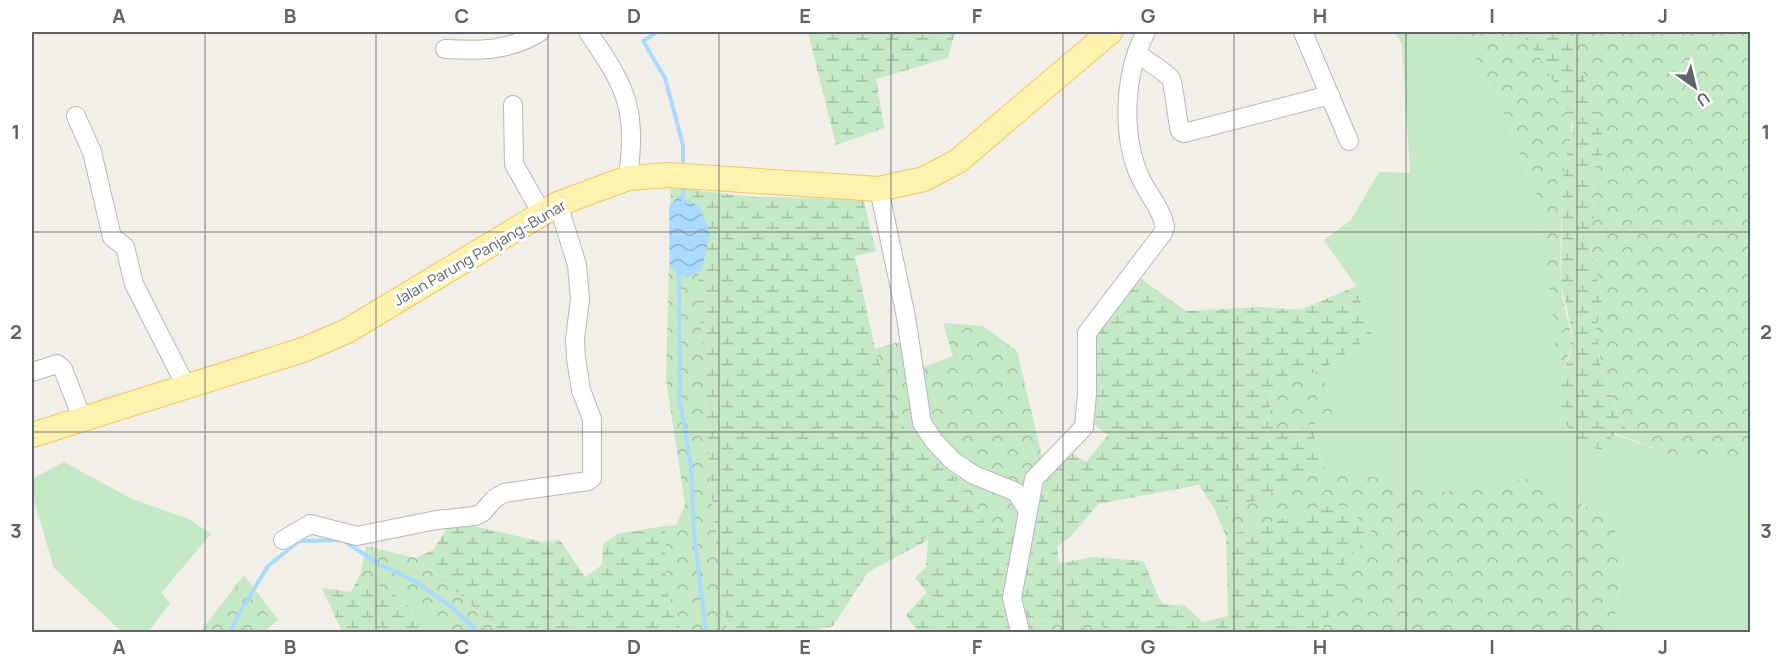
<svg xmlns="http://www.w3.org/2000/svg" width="1782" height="664" font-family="Manrope,sans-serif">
	<defs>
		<pattern id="forest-crowns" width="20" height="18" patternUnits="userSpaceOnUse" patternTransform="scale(1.5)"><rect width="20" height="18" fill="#c5e8c5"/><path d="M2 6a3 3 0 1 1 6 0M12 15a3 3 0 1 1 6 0" fill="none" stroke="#a3c0a4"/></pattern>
		<pattern id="wetland-marsh" width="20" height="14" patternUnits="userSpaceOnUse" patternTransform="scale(1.5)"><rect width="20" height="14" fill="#c5e8c5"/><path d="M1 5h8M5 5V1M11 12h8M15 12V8" fill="none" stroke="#a3c0a4"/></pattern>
		<pattern id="water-waves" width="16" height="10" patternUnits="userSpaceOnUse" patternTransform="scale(1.5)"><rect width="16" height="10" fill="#aadaff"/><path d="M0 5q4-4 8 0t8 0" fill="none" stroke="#8eb4d2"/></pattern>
	</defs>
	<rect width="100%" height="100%" fill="#f1efe8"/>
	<g fill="#c5e8c5">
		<polygon points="1395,32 1462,32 1506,118 1540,203 1559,373 1559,414 1674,456 1750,459 1750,632 1613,632 1624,553 1609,517 1556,493 1536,477 1442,492 1324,466 1311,425 1335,418 1322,370 1372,334 1356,286 1324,240 1351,220 1379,172 1410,173 1402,44"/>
		<polygon points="64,462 132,499 189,519 211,534 161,593 170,603 148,632 122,632 54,568 32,494 32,479"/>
	</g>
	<g fill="url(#forest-crowns)">
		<path d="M1462 32H1521C1537 54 1563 86 1570 114 1575 138 1564 161 1563 186 1562 217 1559 250 1561 282 1563 326 1584 331 1559 378L1540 203 1506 118Z"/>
		<polygon points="1563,32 1750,32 1750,459 1674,456 1633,440 1617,413 1601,366 1596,328 1603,305 1588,236 1595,214 1592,173 1602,154 1602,128 1590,102 1581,64"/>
		<polygon points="671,189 693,189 710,474 721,595 728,632 677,632 680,625 666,589 665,526 676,525 685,504 666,379"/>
		<polygon points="943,323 983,326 1017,351 1044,465 1019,528 995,528 986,524 948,469 910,437 896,412 875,349 915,337 924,367 953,356"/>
		<polygon points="1322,370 1335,418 1282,433 1268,424 1272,384"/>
		<polygon points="1324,466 1442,492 1536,477 1556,493 1609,517 1624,553 1613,632 1309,632 1319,630 1340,600 1342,568 1371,531 1345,506 1323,506 1226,536 1214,508 1255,501"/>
		<polygon points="366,546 416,558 464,598 499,632 441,632 415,613 402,599 360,576"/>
		<polygon points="244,575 278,620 264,632 200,632"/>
		<polygon points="1092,619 1110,632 1015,632 1017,621"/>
	</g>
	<g fill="url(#wetland-marsh)">
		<polygon points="808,32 955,32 948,58 876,79 884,128 836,145"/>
		<polygon points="1521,32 1563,32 1581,64 1590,102 1602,128 1602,154 1592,173 1595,214 1588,237 1603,305 1596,328 1601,366 1617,413 1633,440 1615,433 1601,450 1578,443 1559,413 1559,378 1570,357 1572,332 1561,284 1563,174 1573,128 1569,111 1546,67"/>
		<polygon points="693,190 756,197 863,199 876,251 855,256 875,349 896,412 910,437 948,469 986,524 995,528 1019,527 1026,483 1062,447 1086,462 1108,435 1078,413 1081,340 1131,272 1186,311 1261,307 1301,310 1356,286 1372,335 1322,370 1272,385 1268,424 1282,433 1311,425 1324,466 1255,501 1214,508 1199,485 1098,504 1071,536 1057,547 1059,563 1093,557 1143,561 1162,604 1185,606 1203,622 1228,616 1226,536 1323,506 1345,506 1371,531 1342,568 1341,600 1319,630 1309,632 1110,632 1092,619 1017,621 1006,632 918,632 906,615 927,592 915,578 926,567 928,540 868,572 833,626 808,632 728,632 721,595 710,474"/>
		<polygon points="473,526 544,542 560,540 585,577 602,565 603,544 617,534 665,526 666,589 680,625 677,632 499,632 464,598 416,558 433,550 447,528"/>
		<polygon points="360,575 402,599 415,613 441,632 342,632 322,588 351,592"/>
	</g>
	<polygon fill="url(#water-waves)" points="678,196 700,206 710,235 702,269 687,278 670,267 669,207"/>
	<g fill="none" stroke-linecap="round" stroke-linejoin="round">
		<g stroke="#aadaff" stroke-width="4">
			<polyline points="657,32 643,41 665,78 683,145 683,167"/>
			<polyline points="683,184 683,203"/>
			<polyline points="679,271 680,401 691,467 694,534 706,632"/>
			<polyline points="231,632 236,619 268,566 299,541 343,540 380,565 415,581 453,608 478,632"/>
		</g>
		<defs>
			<g id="minor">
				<path d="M588 32C627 88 637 109 628 178"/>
				<polyline points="1303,32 1349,141"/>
				<path d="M445 49C480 51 510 51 540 32"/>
				<path d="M1137 52C1147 63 1162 68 1171 79 1174 85 1177 120 1180 131L1184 133 1330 95"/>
				<polyline points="513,105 514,164 542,214"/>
				<polyline points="76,116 92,152 112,237 125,247 134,284 187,388"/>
				<polyline points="879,189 906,317 922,423 934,441 953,461 974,475 1016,492 1027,509"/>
				<polyline points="32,372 57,364 63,369 83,421"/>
				<polyline points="283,540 310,524 357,536 436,520 475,516 482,513 494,499 504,493 588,481 592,478 592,419 581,390 576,358 575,339 580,299 577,265 558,204"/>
				<path d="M1020 632 1012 598 1034 479 1084 427 1087 394V333L1163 233 1165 227C1162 209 1147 193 1140 177 1121 135 1124 72 1146 32"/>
			</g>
			<polyline id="major" points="32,435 303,350 347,331 558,204 628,178 668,175 879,189 924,179 958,161 1110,32"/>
		</defs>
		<use href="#minor" stroke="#b5b8bc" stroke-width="20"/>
		<use href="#major" stroke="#f2c960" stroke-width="26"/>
		<use href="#minor" stroke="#fff" stroke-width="18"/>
		<use href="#major" stroke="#fff2af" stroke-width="24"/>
	</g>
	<path fill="none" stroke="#5f6368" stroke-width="1.5" stroke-opacity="0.55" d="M205 32V632M376 32V632M548 32V632M719 32V632M891 32V632M1063 32V632M1234 32V632M1406 32V632M1577 32V632M32 232H1750M32 432H1750"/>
	<g text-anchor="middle" stroke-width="6" stroke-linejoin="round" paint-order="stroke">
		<g font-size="15" fill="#5f6368" stroke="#fff">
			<text transform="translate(480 253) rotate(-30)" y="5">Jalan Parung Panjang–Bunar</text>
		</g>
	</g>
	<rect width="1782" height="664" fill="none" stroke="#ffffff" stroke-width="66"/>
	<g transform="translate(1695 87) rotate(146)" stroke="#ffffff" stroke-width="4.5" paint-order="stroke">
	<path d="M0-4.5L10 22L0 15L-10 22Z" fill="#5f6368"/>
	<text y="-9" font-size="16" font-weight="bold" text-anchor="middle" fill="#5f6368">U</text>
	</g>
	<rect x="33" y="33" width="1716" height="598" fill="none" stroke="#5f6368" stroke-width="2"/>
	<g font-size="20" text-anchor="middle" font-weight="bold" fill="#5f6368">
		<text x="119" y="23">A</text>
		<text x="290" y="23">B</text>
		<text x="462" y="23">C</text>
		<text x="634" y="23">D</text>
		<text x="805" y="23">E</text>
		<text x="977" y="23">F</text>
		<text x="1148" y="23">G</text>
		<text x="1320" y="23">H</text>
		<text x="1492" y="23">I</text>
		<text x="1663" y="23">J</text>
		<text x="16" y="139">1</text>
		<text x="1766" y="139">1</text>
		<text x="16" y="339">2</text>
		<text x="1766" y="339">2</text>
		<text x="16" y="538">3</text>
		<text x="1766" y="538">3</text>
		<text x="119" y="654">A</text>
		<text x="290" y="654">B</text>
		<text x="462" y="654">C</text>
		<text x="634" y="654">D</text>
		<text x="805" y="654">E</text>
		<text x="977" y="654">F</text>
		<text x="1148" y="654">G</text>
		<text x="1320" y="654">H</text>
		<text x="1492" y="654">I</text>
		<text x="1663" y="654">J</text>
	</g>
</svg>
